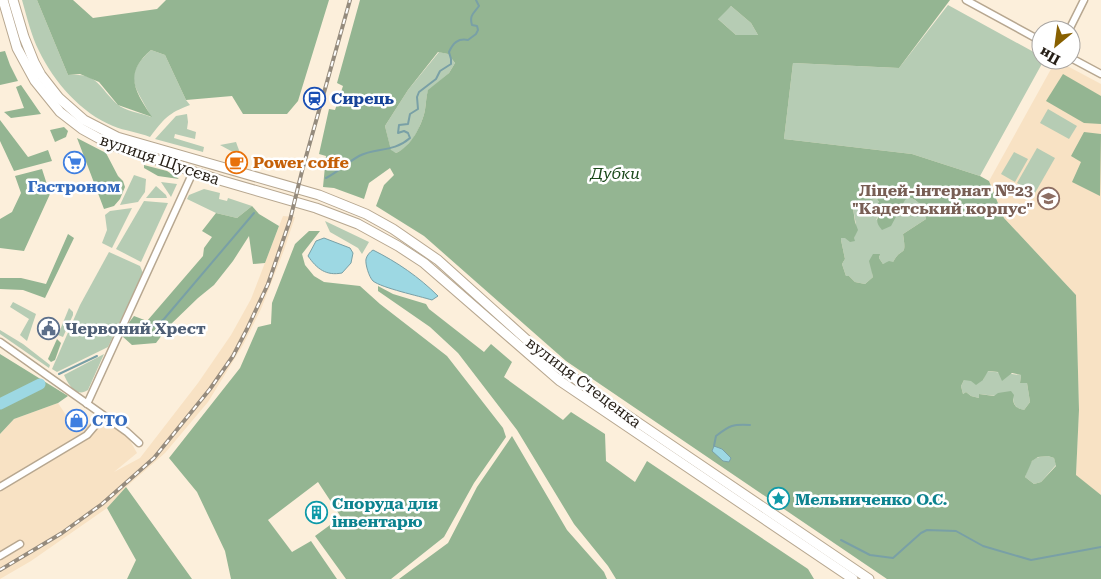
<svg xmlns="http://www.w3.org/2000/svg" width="1101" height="579" font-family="'Roboto Serif',serif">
	<rect width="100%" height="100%" fill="#fcefdb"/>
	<g fill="#f8e2c4">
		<polygon points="1056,60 1101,84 1101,495 1076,476 1079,410 1076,295 1004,218 989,181"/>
		<polygon points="283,216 295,217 284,250 261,309 243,345 208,402 165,453 126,487 107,508 31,561 0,579 0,434 14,419 58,403 77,432 96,419 95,411 128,437 137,453 114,472 140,458 198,383 231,335 251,299"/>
	</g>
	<g fill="#b6ccb4">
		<path d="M22 0H37L68 75C99 73 98 87 117 104 125 111 141 113 151 117 138 88 120 78 151 50L165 55 186 100 190 105C168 113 164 119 150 137 138 132 125 131 113 126 81 113 54 82 39 51 31 35 27 17 22 0Z"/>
		<polygon points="948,5 1041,56 1041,60 1044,60 980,176 912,154 784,139 793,63 899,68"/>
		<polygon points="731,6 751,23 758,35 736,35 717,18"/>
		<path d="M439 52 448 54 455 63 449 73 428 91C426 97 426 104 425 110 422 125 411 148 396 153L391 151 385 126 408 90Z"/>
		<polygon points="1048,109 1077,126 1069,139 1040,123"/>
		<polygon points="187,114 188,122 187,129 196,132 195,139 175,134 174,138 204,147 203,152 155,139 176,116"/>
		<polygon points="236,142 240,153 231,151 220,145"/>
		<polygon points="1037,148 1055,158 1035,193 1017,183"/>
		<polygon points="1014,152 1028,159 1015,182 1001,174"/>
		<polygon points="134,175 146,179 145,192 138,202 120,205"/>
		<polygon points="161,182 177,184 171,197"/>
		<polygon points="156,186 166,195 167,198 146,198"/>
		<polygon points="204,189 220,193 219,199 227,201 228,198 252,206 237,218 216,213 187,199 189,195"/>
		<path d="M908 197C920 200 923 208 926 219L903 234C907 259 902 245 893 262L883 264 879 258 880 255 871 264 873 277 865 284 855 282 849 276H846L842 264 845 259 841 240V238H854L856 225 853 208 856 206 867 204 871 200 877 199C882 205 880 214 876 220Z"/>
		<polygon points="144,201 168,203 141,262 116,249"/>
		<polygon points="132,208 112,248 102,243 107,230 105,215 110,211"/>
		<polygon points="325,221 369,242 362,254 358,248 330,232"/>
		<polygon points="109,252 140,266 143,273 108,347 57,372 52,369 80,305"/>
		<polygon points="13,302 36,314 27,341 20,335 29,319 10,307"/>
		<polygon points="69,308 73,312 73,315 63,337 58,335"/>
		<polygon points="0,330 23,344 50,365 49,368 0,334"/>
		<path d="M104 354 88 390C76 398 68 384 64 375Z"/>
		<path d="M987 371 1021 375 1020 383H1027L1030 402 1024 410C1016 408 1014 406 1013 398L979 394V398L971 396 966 392 963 394 961 386 964 380H983Z"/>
		<path d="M1048 456 1054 458 1056 465 1041 482 1034 484 1025 477C1031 462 1030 457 1048 456Z"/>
	</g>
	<g fill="#94b592" fill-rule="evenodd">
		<path d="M37 0H73L93 18 157 9 166 0H329L298 101 287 114H243L232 96 186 100 165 55 151 50C123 74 135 91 152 117L118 105 99 82 80 74 68 75Z"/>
		<path d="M360 0H950L899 68 793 63 784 139 912 154 980 176 989 181 1004 218 1076 295 1079 410 1076 475 1101 495V579H887L566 361 424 236 376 206 384 185 394 175 390 168 369 183 364 199 334 188 323 187 326 156 319 154 329 109 335 110 343 86 337 83ZM731 6 751 23 758 35H736L718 19ZM438 52 448 54 455 63 449 73 428 90C426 97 426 104 425 110 422 125 411 147 396 153L391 150 385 126 408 90ZM908 197C920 200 923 208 926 219L903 234C907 259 902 245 893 262L889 261 883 264 879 258 880 254H873L869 261 873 277 865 284 855 282 849 276H846L842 264 845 259 841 240V238H845L850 242 855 241 854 238 858 230 855 222 853 208 856 206 867 204 871 200 877 199 879 202 875 207 880 213C876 220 876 223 882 230L891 226 905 200ZM988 371 998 372 1002 381 1012 373 1021 375 1020 383H1027L1030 402 1024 410C1016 408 1014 406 1013 399L1014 395 1011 391 998 393 994 396 979 394V398L971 396 966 392 963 394 961 386 964 380 971 381 976 385 983 380ZM1048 456 1054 458 1056 466 1041 482 1034 484 1025 477 1032 461 1038 457Z"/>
		<polygon points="5,51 10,65 18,81 0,85 0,52"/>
		<polygon points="1063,74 1101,96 1101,124 1084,123 1046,101"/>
		<polygon points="21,85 41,114 11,118 4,112 24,108 16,87"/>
		<polygon points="0,120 28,157 48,150 52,161 14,171 0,141"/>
		<polygon points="64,127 68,131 66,137 55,142 50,130"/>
		<polygon points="1084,132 1101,134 1100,196 1072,182 1081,162 1071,156"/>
		<polygon points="77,138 106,153 118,176 123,181 125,187 120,199 114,206 104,209"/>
		<polygon points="144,165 167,171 179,179 158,176 144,168"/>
		<polygon points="42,169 50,194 24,251 0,248 0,219 12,212 21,193 15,176"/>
		<polygon points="252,206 259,214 279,226 265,263 253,264 249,236 233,261 214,285 198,298 169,326 156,343 132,345 122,336 127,325 134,316 147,321 203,256 204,248 212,237 202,231 216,213 237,218"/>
		<polygon points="309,231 320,231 302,254 305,265 314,276 324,282 360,286 380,304 447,356 503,428 506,437 474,483 444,537 391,579 346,579 315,536 341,517 318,482 268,520 292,552 311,541 337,579 231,579 225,551 197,492 169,458 240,368 258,327 271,324 272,303 295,244"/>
		<polygon points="68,234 74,238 45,298 23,290 0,289 0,278 21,278 46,284"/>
		<polygon points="378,286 393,294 426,304 429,309 484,352 491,344 512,362 504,377 563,420 571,412 605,434 606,461 635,482 647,461 808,569 814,579 616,579 608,566 574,524 517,430 458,353 430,327 378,291"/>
		<polygon points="57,339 61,343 55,360 51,362 48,359"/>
		<polygon points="0,354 68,396 58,403 14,419 0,434"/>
		<polygon points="512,436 567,530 604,572 607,579 399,579 448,543 477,487"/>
		<polygon points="126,487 192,579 127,579 136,560 107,508"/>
	</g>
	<g fill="#9dd8e3" stroke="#79a0a6">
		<path d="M324 238 350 248 353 253 351 263 342 273C326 276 317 269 308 256L316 241Z"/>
		<path d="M373 250C397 262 419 277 438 296L432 300C419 296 382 288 373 281 369 277 365 264 366 259 367 255 370 252 373 250Z"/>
		<polygon points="714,446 722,449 731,458 729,462 723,461 712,451"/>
	</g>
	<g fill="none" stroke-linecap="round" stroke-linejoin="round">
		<g stroke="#79a0a6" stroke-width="2">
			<path d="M326 178C338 172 348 162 359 156 376 147 393 153 410 138L408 133 404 131 398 133 399 125 408 124 410 114 418 109 417 97 419 92 436 79 440 71 451 64V59L449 52C453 43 458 38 468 40L476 34 478 30 477 26 472 25C469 15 474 13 479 6L476 0"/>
			<polyline points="132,333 156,325 164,319 254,213"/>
			<polyline points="59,374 97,356"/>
			<path d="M714 446 716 436C730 425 733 424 750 425"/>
			<polyline points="841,540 870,555 893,558 921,533 927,530 956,531 983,546 1031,560 1101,547"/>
		</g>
		<polyline stroke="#9dd8e3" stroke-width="11" points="0,404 40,384"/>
		<defs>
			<g id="street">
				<polyline points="966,0 1041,41"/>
				<polyline points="1069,30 1084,0"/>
				<polyline points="1071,58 1101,74"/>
				<polyline points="0,342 127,432 139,443"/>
				<polyline points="87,404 193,172"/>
				<polyline points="0,487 87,435 103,416"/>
				<polyline points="0,556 20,544"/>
			</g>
			<g id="secondary">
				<polyline points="3,0 17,48 35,81 60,112 82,129 111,145 135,153 223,181 316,208 358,224 398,246 424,263 560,381 853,579"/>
				<polyline points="13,0 24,37 34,62 41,75 59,98 84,120 117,137 319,195 366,214 393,229 438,260 538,350 587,388 869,579"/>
			</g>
		</defs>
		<use href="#street" stroke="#b7a790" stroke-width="9"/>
		<use href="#secondary" stroke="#b7a790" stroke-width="11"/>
		<use href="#street" stroke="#fff" stroke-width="6"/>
		<use href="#secondary" stroke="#fff" stroke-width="9"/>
		<defs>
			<polyline id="rail" points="0,570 62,533 102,504 154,458 210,389 233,356 247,329 268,284 290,220 302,171 350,0"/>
		</defs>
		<use href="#rail" stroke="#958b7d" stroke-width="4"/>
		<use href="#rail" stroke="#fff" stroke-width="2" stroke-dasharray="5.5" stroke-linecap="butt"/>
	</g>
	<defs>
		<symbol id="station-ring" viewBox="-11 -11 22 22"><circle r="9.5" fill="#fff" stroke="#1a4fb4" stroke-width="1.5"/><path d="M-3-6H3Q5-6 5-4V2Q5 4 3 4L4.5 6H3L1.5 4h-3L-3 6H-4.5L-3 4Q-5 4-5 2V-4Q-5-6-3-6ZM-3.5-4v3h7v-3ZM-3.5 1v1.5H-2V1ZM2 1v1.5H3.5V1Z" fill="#1a4fb4"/></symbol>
		<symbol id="supermarket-ring" viewBox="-11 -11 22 22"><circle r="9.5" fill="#fff" stroke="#3f7fe0" stroke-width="1.5"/><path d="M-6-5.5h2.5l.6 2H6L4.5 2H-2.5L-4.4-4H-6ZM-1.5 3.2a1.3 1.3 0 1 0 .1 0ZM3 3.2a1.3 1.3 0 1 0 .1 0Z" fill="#3f7fe0"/></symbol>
		<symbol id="cafe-ring" viewBox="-11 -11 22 22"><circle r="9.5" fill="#fff" stroke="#e8710a" stroke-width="1.5"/><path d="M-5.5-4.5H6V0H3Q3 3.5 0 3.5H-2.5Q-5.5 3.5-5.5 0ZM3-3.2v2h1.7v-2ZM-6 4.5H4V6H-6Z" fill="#e8710a"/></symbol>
		<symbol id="school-ring" viewBox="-11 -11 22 22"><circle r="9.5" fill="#fff" stroke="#8d6e63" stroke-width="1.5"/><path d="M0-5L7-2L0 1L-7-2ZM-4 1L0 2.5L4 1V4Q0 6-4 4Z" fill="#8d6e63"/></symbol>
		<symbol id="civic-ring" viewBox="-11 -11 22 22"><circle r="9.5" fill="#fff" stroke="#5c6f8a" stroke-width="1.5"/><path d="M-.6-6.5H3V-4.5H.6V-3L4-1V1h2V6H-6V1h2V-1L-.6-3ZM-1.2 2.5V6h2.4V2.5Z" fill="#5c6f8a"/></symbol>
		<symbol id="shop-ring" viewBox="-11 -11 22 22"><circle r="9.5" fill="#fff" stroke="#3f7fe0" stroke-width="1.5"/><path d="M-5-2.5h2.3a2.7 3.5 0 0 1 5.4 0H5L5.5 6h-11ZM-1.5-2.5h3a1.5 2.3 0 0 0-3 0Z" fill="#3f7fe0"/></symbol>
		<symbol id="sight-ring" viewBox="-11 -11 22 22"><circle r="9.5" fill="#fff" stroke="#0f9aa8" stroke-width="1.5"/><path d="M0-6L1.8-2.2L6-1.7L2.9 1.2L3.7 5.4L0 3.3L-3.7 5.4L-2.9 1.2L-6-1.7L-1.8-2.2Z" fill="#0f9aa8"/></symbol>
		<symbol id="building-ring" viewBox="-11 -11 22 22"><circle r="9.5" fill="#fff" stroke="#0f9aa8" stroke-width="1.5"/><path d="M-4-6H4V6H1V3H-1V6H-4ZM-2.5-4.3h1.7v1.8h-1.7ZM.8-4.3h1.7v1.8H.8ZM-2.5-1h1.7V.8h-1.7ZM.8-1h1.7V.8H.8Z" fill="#0f9aa8"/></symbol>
	</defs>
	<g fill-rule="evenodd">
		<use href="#station-ring" x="302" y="86" width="25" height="25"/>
		<use href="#supermarket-ring" x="62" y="150" width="25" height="25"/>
		<use href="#cafe-ring" x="224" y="150" width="25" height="25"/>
		<use href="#school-ring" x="1036" y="186" width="25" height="25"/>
		<use href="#civic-ring" x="36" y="316" width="25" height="25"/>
		<use href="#shop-ring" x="64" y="408" width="25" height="25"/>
		<use href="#sight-ring" x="766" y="486" width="25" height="25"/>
		<use href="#building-ring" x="304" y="500" width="25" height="25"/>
	</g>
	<g text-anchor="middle" stroke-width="5" stroke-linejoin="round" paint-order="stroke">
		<g font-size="16" font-weight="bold" fill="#164399" stroke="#fff" text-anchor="start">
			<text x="331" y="104">Сирець</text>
		</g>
		<g font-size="16" fill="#261f17" stroke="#fff">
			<text transform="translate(160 159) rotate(19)" y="6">вулиця Щусєва</text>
			<text transform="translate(584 382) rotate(37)" y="6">вулиця Стеценка</text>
		</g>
		<g font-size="16" font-weight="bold" fill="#c56008" stroke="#fff" text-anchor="start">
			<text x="253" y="168">Power coffe</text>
		</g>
		<g font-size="16" font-style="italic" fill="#1a491a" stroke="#fff">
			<text x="615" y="179">Дубки</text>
		</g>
		<g font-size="16" font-weight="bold" fill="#366cbe" stroke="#fff">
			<text x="74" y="192">Гастроном</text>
			<text x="92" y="426" text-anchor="start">СТО</text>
		</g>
		<g font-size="16" font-weight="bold" fill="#785e54" stroke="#fff" text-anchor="end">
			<text x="1033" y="196">Ліцей-інтернат №23<tspan x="1033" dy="18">"Кадетський корпус"</tspan></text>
		</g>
		<g font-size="16" font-weight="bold" fill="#4e5e75" stroke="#fff" text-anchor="start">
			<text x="65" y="334">Червоний Хрест</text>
		</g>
		<g font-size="16" font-weight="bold" fill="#0d838f" stroke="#fff" text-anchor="start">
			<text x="795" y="505">Мельниченко О.С.</text>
			<text x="332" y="509">Споруда для<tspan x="332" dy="18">інвентарю</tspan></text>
		</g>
	</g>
	<g transform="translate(1056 45) rotate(209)"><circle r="24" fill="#ffffff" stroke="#a8a5a2"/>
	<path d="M0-4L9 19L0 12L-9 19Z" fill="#886000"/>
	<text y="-8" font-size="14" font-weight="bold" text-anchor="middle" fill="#261f17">Пн</text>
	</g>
</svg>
